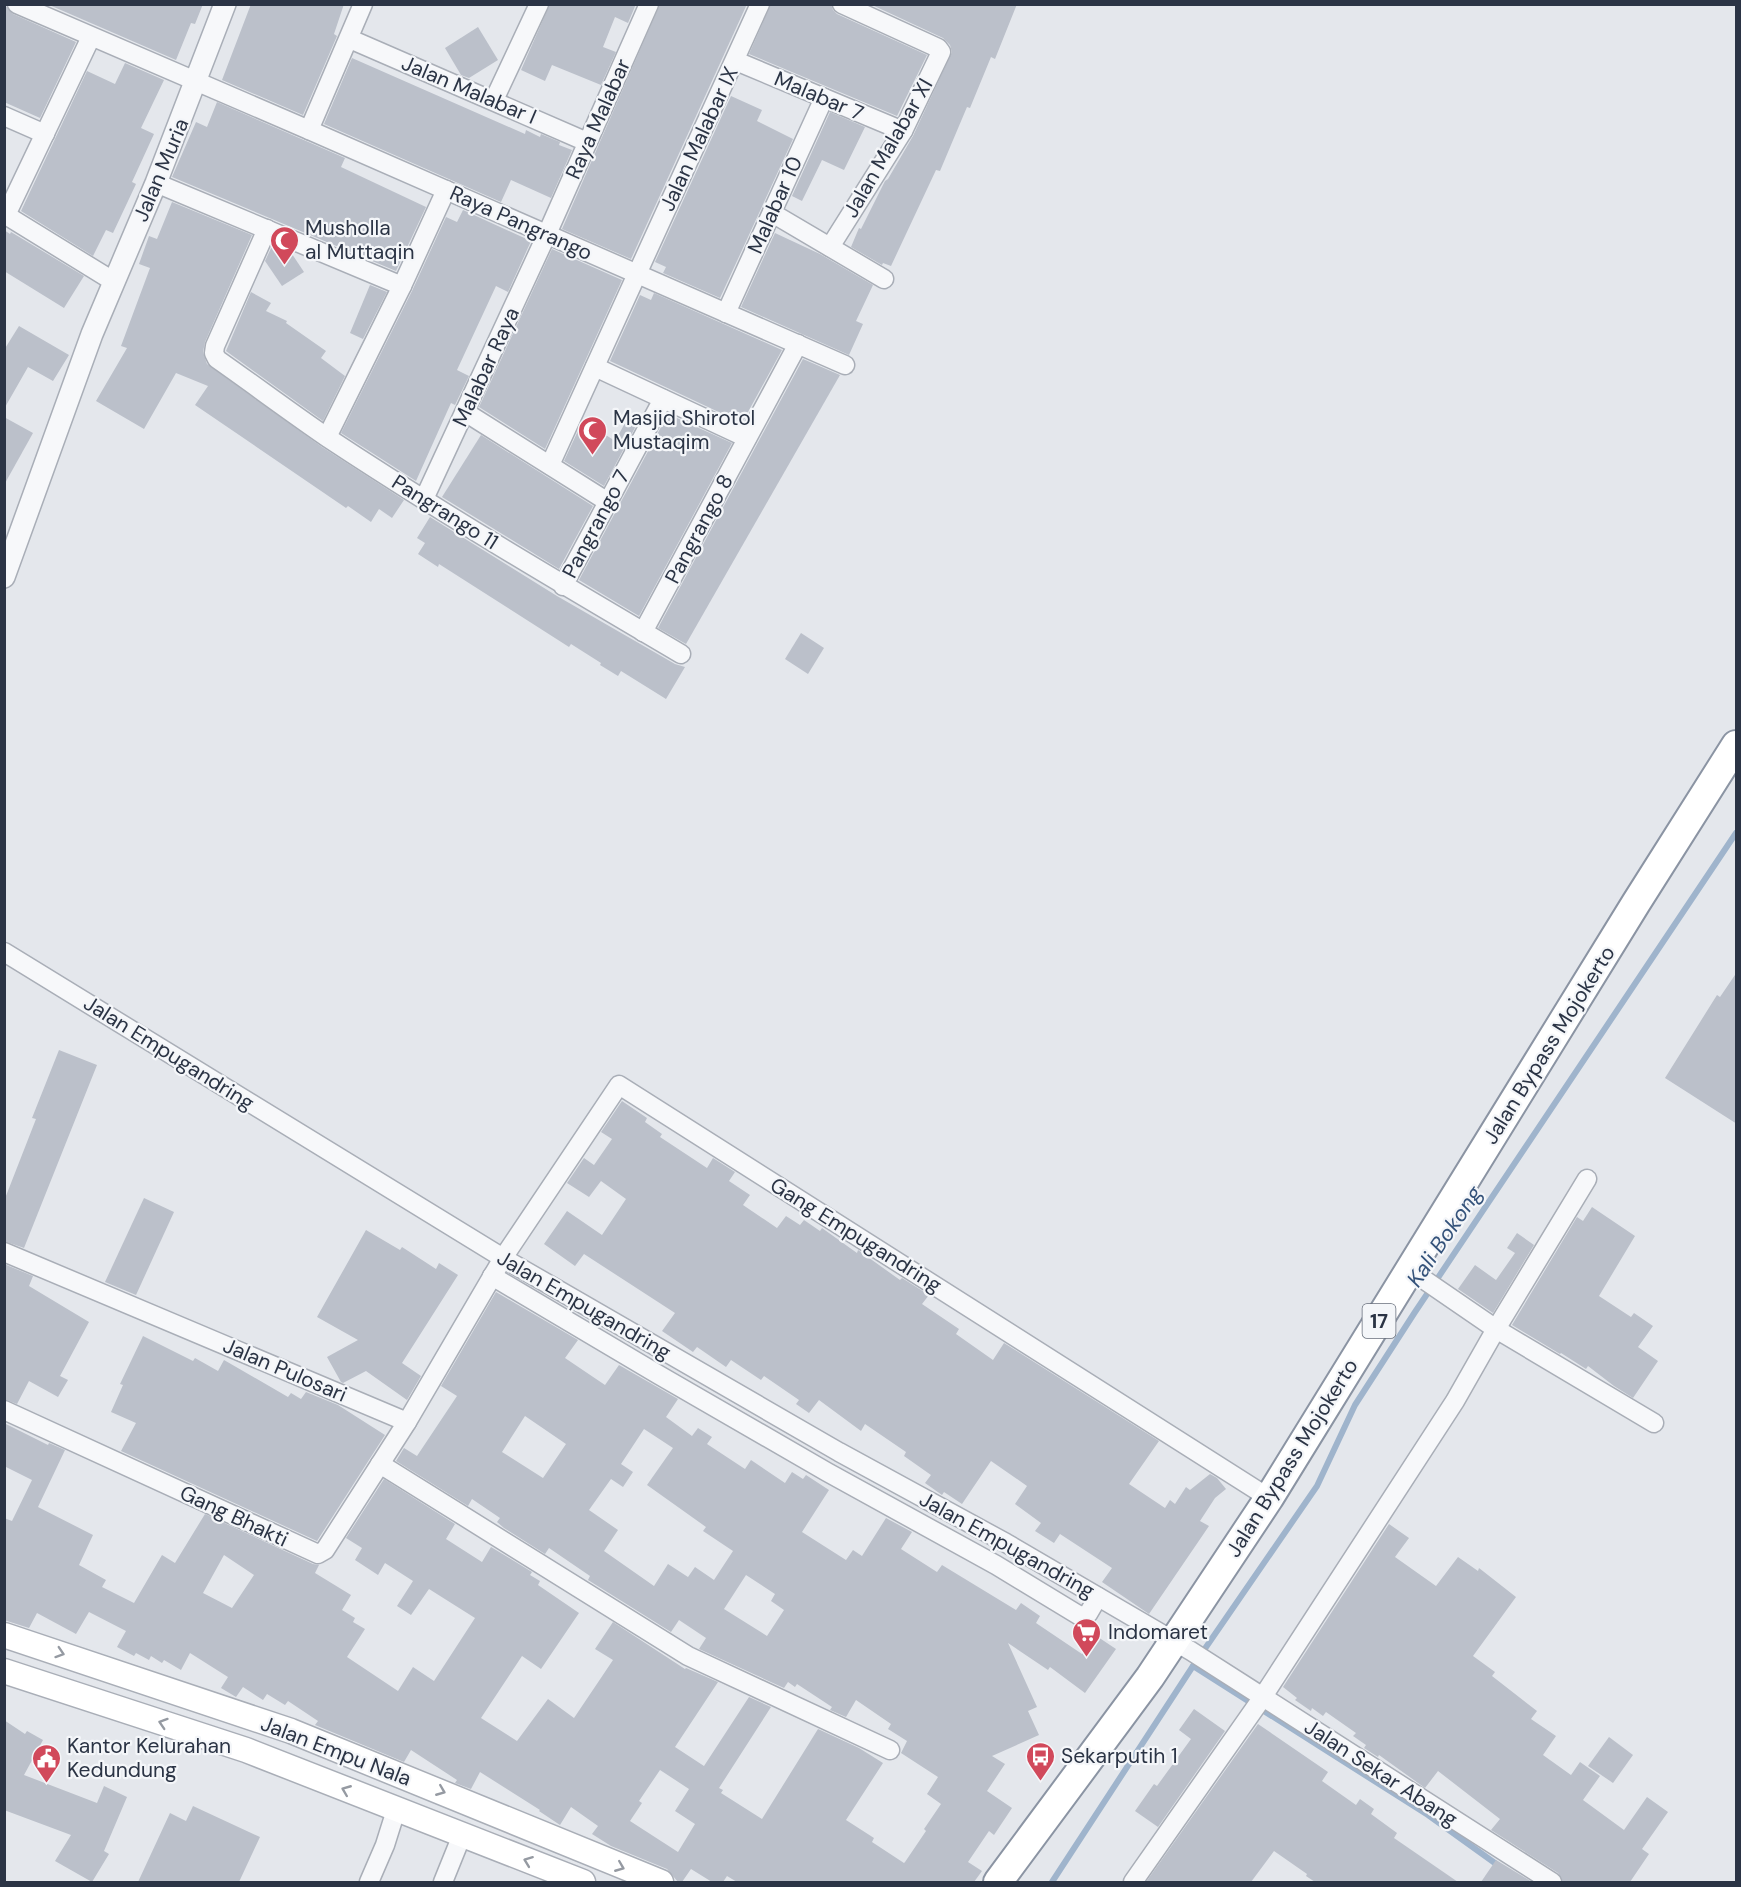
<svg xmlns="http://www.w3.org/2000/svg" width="1741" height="1887" font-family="'DM Sans',sans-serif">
	<rect width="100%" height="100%" fill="#e4e7ec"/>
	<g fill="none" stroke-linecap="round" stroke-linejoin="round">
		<g stroke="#9fb4cc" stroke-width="6">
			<polyline points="1193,1666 1428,1815 1499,1866"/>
			<polyline points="1052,1882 1193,1666 1317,1486 1355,1405 1415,1312 1736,833"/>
		</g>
	</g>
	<g fill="#bbc0ca" fill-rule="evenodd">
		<polygon points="4,4 13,14 76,42 40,118 4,102"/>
		<polygon points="47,4 203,4 195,24 191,23 176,60"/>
		<polygon points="251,4 344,4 334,34 337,36 303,115 222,80"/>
		<polygon points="550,4 636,4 628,23 615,17 603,47 616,52 601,85 552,65 545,81 521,70"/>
		<polygon points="660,4 747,4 631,259 562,229"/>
		<polygon points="771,4 831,4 833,10 837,14 927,55 897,116 749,54"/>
		<polygon points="870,4 1017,4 995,59 991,57 970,108 967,107 940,171 936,170 891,266 883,263 882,265 851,247 859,228 861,229 885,181 888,179 913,136 952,52 950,45 943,38"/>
		<polygon points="478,27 498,60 469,78 461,75 445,48"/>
		<polygon points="352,58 525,134 526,130 540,137 541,134 560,142 559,145 572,150 551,198 511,180 501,202 324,124"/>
		<polygon points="125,63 164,80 141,128 154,134 132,182 136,184 113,233 106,230 93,256 21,211 87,71 115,84"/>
		<polygon points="731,96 762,110 757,121 793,139 720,298 663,273 666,267 655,262"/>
		<polygon points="217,102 345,158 341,167 426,207 396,271 172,177 196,122 207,127"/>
		<polygon points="830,112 865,127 844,170 822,160 802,201 792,196"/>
		<polygon points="172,202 252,235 205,342 203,352 207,364 322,447 404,500 392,518 379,509 371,522 348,506 346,508 195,405 208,386 176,373 144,429 96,401 127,348 121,346 150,268 139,264 149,236 157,239"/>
		<polygon points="463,210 531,241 508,292 496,286 457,370 469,376 455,405 451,403 416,481 341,433 412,291 446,217 457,222"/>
		<polygon points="4,230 10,234 11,232 84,276 64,308 4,271"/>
		<polygon points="775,233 820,254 873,285 856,321 863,324 849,355 741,307"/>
		<polygon points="273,244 290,251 304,272 282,286 265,261"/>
		<polygon points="552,249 622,280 545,449 479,407"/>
		<polygon points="370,285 387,292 363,339 350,333"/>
		<polygon points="251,292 271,303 266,311 287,321 286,323 326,351 321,358 345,376 323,421 226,351"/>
		<polygon points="654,293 782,350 742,423 610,361 640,295 651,300"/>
		<polygon points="19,326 69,355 53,381 28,367 4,409 4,350"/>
		<polygon points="803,359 840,375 686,644 658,628"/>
		<polygon points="668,414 732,443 639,616 579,580"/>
		<polygon points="629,416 638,422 604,486 564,461 583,420 615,441"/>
		<polygon points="4,417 33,433 4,485"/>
		<polygon points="481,435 593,506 559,569 442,497"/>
		<polygon points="430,517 557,596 675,664 685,667 666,699 621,671 618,676 600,665 601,663 571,644 569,647 439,564 438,567 418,554 425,543 417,538"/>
		<polygon points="801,633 824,648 808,674 785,659"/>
		<polygon points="1737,972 1737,1124 1665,1078 1717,995 1720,997"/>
		<polygon points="59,1050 97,1065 24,1248 4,1241 4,1201 36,1119 32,1118"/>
		<polygon points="622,1101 647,1118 645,1122 662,1134 660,1137 707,1168 713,1158 735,1172 729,1181 750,1195 743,1205 777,1228 786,1216 800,1225 804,1220 820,1231 822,1228 857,1253 858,1250 900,1280 902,1278 929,1295 922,1304 959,1329 956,1334 993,1360 1004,1343 1159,1441 1129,1484 1165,1508 1170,1500 1175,1504 1186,1487 1190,1490 1210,1474 1217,1478 1226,1489 1215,1498 1200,1521 1209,1526 1149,1614 1102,1582 1112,1568 1060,1534 1054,1543 1035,1531 1041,1523 1015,1504 1027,1486 991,1461 962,1504 944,1492 942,1495 925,1483 931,1475 904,1456 906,1452 865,1424 861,1431 819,1400 809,1413 796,1404 799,1400 764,1376 761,1380 731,1360 726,1367 697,1347 693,1352 662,1331 675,1313 584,1254 575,1266 544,1244 567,1211 602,1235 626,1199 601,1181 589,1197 567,1183 584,1158 594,1165 612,1139 601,1132"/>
		<polygon points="144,1198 174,1212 136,1295 105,1282"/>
		<polygon points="1592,1207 1635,1236 1599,1296 1631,1317 1634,1313 1653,1326 1638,1347 1658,1361 1633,1398 1614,1386 1588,1366 1586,1369 1561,1353 1560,1354 1512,1325 1577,1217 1583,1221"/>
		<polygon points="366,1230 400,1250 402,1247 436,1269 439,1263 458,1275 402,1363 421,1376 407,1400 366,1371 343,1383 341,1382 327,1357 358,1340 317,1317"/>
		<polygon points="1517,1233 1534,1245 1493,1313 1458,1289 1475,1265 1496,1280 1515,1253 1507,1248"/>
		<polygon points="4,1264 33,1276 29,1286 89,1322 60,1376 68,1380 58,1397 29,1381 17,1404 4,1399"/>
		<path d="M496 1292 578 1340 565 1358 605 1385 619 1365 678 1399 666 1417 692 1436 698 1428 712 1437 707 1444 745 1469 751 1460 785 1483 792 1472 803 1479 806 1475 829 1490 802 1532 846 1560 853 1550 862 1556 886 1518 912 1532 901 1549 937 1572 942 1565 1016 1610 1021 1603 1040 1616 1036 1623 1082 1654 1095 1635 1116 1649 1085 1693 1050 1667 1048 1670 1008 1643 1037 1707 1028 1711 1039 1735 992 1756 1005 1764 987 1791 1012 1808 994 1835 989 1831 968 1862 982 1871 974 1882H737L727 1876 723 1882H712L691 1869 682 1882H678L667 1869 611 1846 592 1834 598 1826 571 1807 560 1825 539 1811 540 1810 480 1772 471 1789 455 1783 457 1780 411 1750 404 1762 315 1725 318 1721 288 1701 285 1705 267 1694 263 1700 243 1687 236 1697 221 1688 228 1677 190 1653 181 1670 164 1660 162 1663 151 1656 149 1660 136 1653 134 1656 117 1647 126 1631 89 1612 76 1634 37 1613 29 1628 4 1620V1518L12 1521 32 1480 4 1466V1423L48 1445 49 1443 65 1450 38 1507 93 1535 79 1565 106 1580 102 1587 134 1603 162 1555 175 1563 205 1514 313 1564 319 1565 315 1573 351 1595 342 1610 355 1618 353 1622 365 1629 347 1657 398 1691 413 1667 434 1681 475 1618 429 1589 411 1615 397 1606 413 1581 385 1563 378 1575 355 1560 362 1548 346 1538 384 1479 455 1524 446 1539 482 1562 491 1547 532 1572 530 1575 540 1581 538 1585 579 1613 541 1669 522 1656 481 1718 517 1741 548 1699 574 1718 613 1660 595 1649 613 1622 685 1669 686 1668 718 1682 675 1747 704 1766 749 1697 771 1707 719 1788 723 1790 721 1793 762 1819 818 1729 859 1748 883 1763 846 1820 874 1838 872 1842 904 1863 905 1862 926 1831 924 1829 941 1804 927 1794 938 1777 901 1753 907 1741 888 1729 891 1724 856 1700 846 1717 830 1710 832 1707 797 1684 795 1687 788 1682 784 1688 699 1649 706 1638 679 1620 671 1632 588 1580 590 1576 549 1548 545 1554 504 1528 497 1522 500 1518 472 1499 468 1506 396 1461 404 1448 417 1456 457 1396 441 1386ZM525 1416 566 1444 543 1478 502 1452ZM644 1429 673 1448 647 1485 706 1527 703 1531 733 1551 714 1580 695 1567 688 1577 668 1564 654 1586 604 1551 618 1530 589 1510 611 1479 623 1487 633 1472 621 1464ZM224 1555 254 1575 232 1608 203 1593ZM746 1575 775 1594 771 1601 784 1610 767 1636 724 1609ZM660 1770 689 1789 675 1811 695 1824 678 1852 630 1821 642 1803 639 1801Z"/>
		<polygon points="143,1336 193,1361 195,1358 218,1371 224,1360 288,1397 291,1393 301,1399 306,1392 338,1405 385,1435 317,1541 121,1451 136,1423 111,1412 123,1385 120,1384"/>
		<polygon points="1389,1524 1409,1538 1395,1557 1436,1586 1458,1557 1478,1571 1479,1568 1516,1597 1473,1656 1495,1672 1492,1676 1537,1711 1531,1719 1556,1736 1543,1755 1571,1775 1580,1762 1600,1776 1583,1800 1624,1830 1647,1797 1668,1812 1642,1849 1649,1854 1630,1882 1563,1882 1558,1873 1491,1830 1500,1819 1438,1771 1425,1788 1379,1755 1378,1757 1364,1748 1366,1745 1353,1736 1356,1733 1326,1712 1323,1716 1312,1708 1311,1711 1295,1700 1297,1698 1283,1687"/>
		<polygon points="1194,1709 1225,1731 1158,1827 1135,1811 1154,1784 1157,1786 1191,1739 1179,1730"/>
		<polygon points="4,1720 25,1734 27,1731 43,1740 24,1775 97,1803 104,1786 127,1797 104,1851 109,1854 92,1882 55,1861 71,1835 4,1810"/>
		<polygon points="1258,1724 1328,1772 1322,1781 1356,1805 1360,1799 1374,1809 1371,1814 1397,1833 1394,1838 1458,1882 1315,1882 1306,1876 1307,1874 1274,1851 1251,1882 1146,1882"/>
		<polygon points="1609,1737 1633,1755 1613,1783 1588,1766"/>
		<polygon points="193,1806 260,1837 239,1882 138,1882 170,1813 186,1821"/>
		<polygon points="1496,1860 1532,1882 1481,1882"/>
	</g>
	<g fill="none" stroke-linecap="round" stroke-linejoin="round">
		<defs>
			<g id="minor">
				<polyline points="17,4 309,130 845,365"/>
				<polyline points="350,39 587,142"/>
				<polyline points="736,61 903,131"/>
				<polyline points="494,100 539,4"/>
				<polyline points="4,116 45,134"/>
				<polyline points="309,130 363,4"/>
				<polyline points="156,183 402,286"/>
				<polyline points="772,213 884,279"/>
				<polyline points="4,214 113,281"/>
				<polyline points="6,215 91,37"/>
				<path d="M267 229 215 346 214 353 217 359C254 385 290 412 328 438 443 514 562 584 681 654"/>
				<polyline points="830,247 903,131 941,52 938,48 842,4"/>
				<polyline points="726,313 824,98"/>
				<polyline points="595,367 747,438"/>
				<polyline points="465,412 608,502"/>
				<polyline points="327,437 402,286 446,190"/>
				<polyline points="550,465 760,4"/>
				<polyline points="424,499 547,234 649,4"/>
				<polyline points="563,586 663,399"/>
				<polyline points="643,632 798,344"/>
				<polyline points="4,952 503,1258 839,1452 1006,1543 1191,1651 1552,1882"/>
				<polyline points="4,1252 407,1422 503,1258 619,1085 1269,1498"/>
				<polyline points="1410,1270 1496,1329 1654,1423"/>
				<polyline points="492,1276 659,1375 827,1472 996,1565 1080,1616 1088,1614 1098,1597"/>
				<polyline points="4,1410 318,1554 325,1550 407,1422"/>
				<polyline points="380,1464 688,1656 890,1750"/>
				<polyline points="369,1882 385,1845 396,1810"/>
				<polyline points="443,1882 462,1835"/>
				<polyline points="1133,1882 1260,1701 1455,1401 1496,1329 1587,1179"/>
			</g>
			<polyline id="tertiary" points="4,577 92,334 156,183 225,4"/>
			<g id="secondary">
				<polyline points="4,1635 291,1731 661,1882"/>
				<polyline points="4,1671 246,1750 583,1882"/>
			</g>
			<polyline id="trunk" points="998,1882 1150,1677 1269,1498 1636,903 1736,745"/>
		</defs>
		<use href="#minor" stroke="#a9aeb7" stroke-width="21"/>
		<use href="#tertiary" stroke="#a9aeb7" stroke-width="24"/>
		<use href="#secondary" stroke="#a9aeb7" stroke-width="27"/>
		<use href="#trunk" stroke="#8b94a3" stroke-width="32"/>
		<use href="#minor" stroke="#f7f8fa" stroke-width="18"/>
		<use href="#tertiary" stroke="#f7f8fa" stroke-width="21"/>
		<use href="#secondary" stroke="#fff" stroke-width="24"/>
		<use href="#trunk" stroke="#fff" stroke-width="28"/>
	</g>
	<defs><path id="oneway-chevron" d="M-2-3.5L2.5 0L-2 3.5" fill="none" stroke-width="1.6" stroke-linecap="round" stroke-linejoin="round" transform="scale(1.5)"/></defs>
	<g stroke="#959aa2">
		<use href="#oneway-chevron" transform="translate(60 1653) rotate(18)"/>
		<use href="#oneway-chevron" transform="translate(163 1723) rotate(-162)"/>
		<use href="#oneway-chevron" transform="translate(346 1790) rotate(-158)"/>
		<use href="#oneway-chevron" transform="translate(441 1791) rotate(22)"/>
		<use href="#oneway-chevron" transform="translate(528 1861) rotate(-159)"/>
		<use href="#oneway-chevron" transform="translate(620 1867) rotate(22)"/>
	</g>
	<defs>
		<symbol id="mosque-pin" viewBox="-11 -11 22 30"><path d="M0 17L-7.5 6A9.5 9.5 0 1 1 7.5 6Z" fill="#d1495b" stroke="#f4f6f9"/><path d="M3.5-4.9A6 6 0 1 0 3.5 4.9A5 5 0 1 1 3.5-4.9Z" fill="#fff"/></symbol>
		<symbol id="supermarket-pin" viewBox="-11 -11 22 30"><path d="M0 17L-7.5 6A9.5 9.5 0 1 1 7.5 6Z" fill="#d1495b" stroke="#f4f6f9"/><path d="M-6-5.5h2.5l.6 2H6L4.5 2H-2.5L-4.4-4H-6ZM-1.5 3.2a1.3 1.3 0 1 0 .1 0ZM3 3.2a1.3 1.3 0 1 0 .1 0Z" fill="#fff"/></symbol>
		<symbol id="bus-pin" viewBox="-11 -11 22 30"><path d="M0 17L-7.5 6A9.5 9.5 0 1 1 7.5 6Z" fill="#d1495b" stroke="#f4f6f9"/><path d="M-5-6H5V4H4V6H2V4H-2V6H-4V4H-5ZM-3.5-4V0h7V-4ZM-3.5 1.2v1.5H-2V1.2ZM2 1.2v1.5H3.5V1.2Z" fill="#fff"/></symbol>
		<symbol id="civic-pin" viewBox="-11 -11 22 30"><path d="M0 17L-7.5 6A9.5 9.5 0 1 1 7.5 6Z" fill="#d1495b" stroke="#f4f6f9"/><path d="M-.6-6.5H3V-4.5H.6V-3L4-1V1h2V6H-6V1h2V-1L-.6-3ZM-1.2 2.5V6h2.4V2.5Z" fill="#fff"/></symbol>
	</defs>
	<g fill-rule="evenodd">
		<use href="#mosque-pin" x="268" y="224" width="33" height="45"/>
		<use href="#mosque-pin" x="576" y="414" width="33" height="45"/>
		<use href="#supermarket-pin" x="1070" y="1616" width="33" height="45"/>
		<use href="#bus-pin" x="1024" y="1740" width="33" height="45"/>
		<use href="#civic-pin" x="30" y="1742" width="33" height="45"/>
	</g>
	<g text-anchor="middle" stroke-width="4.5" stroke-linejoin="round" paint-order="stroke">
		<rect fill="#f4f6f9" stroke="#676e7b" stroke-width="1.5" x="1362.5" y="1304" width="33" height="34" rx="4.5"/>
		<g font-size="20" font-weight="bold" fill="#2b3445">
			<text x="1379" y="1328">17</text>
		</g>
		<g font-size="21" fill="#2b3445" stroke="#f4f6f9">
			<text transform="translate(469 90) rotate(23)" y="7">Jalan Malabar I</text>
			<text transform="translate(819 96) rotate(23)" y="7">Malabar 7</text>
			<text transform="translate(598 119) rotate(-66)" y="7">Raya Malabar</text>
			<text transform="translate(699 139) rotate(-65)" y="7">Jalan Malabar IX</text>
			<text transform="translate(888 148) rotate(-60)" y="7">Jalan Malabar XI</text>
			<text transform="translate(161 170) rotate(-67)" y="7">Jalan Muria</text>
			<text transform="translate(775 205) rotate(-66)" y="7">Malabar 10</text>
			<text transform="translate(521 223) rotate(24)" y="7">Raya Pangrango</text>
			<text transform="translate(486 367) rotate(-65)" y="7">Malabar Raya</text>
			<text transform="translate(445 512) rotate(32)" y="7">Pangrango 11</text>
			<text transform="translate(596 524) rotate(-62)" y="7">Pangrango 7</text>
			<text transform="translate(699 529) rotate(-62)" y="7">Pangrango 8</text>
			<text transform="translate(1549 1045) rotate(-58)" y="7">Jalan Bypass Mojokerto</text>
			<text transform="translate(169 1053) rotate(32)" y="7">Jalan Empugandring</text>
			<text transform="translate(856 1235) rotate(32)" y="7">Gang Empugandring</text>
			<text transform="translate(584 1305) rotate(30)" y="7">Jalan Empugandring</text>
			<text transform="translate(285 1370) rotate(23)" y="7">Jalan Pulosari</text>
			<text transform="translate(1292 1458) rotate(-58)" y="7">Jalan Bypass Mojokerto</text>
			<text transform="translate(234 1516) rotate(25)" y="7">Gang Bhakti</text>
			<text transform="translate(1007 1545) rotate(29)" y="7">Jalan Empugandring</text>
			<text transform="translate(336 1751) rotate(21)" y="7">Jalan Empu Nala</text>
			<text transform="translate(1381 1773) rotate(33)" y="7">Jalan Sekar Abang</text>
		</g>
		<g font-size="21" fill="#2b3445" stroke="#f4f6f9" text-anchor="start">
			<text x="305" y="235">Musholla<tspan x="305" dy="24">al Muttaqin</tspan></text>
			<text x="613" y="425">Masjid Shirotol<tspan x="613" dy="24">Mustaqim</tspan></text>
			<text x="1108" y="1639">Indomaret</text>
			<text x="67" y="1753">Kantor Kelurahan<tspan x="67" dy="24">Kedundung</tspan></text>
			<text x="1061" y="1763">Sekarputih 1</text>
		</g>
		<g font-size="22" font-style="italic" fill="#34527a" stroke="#f4f6f9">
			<text transform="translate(1444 1236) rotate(-56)" y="8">Kali Bokong</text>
		</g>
	</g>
	<rect width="1741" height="1887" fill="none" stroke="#2b3445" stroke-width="12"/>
</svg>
